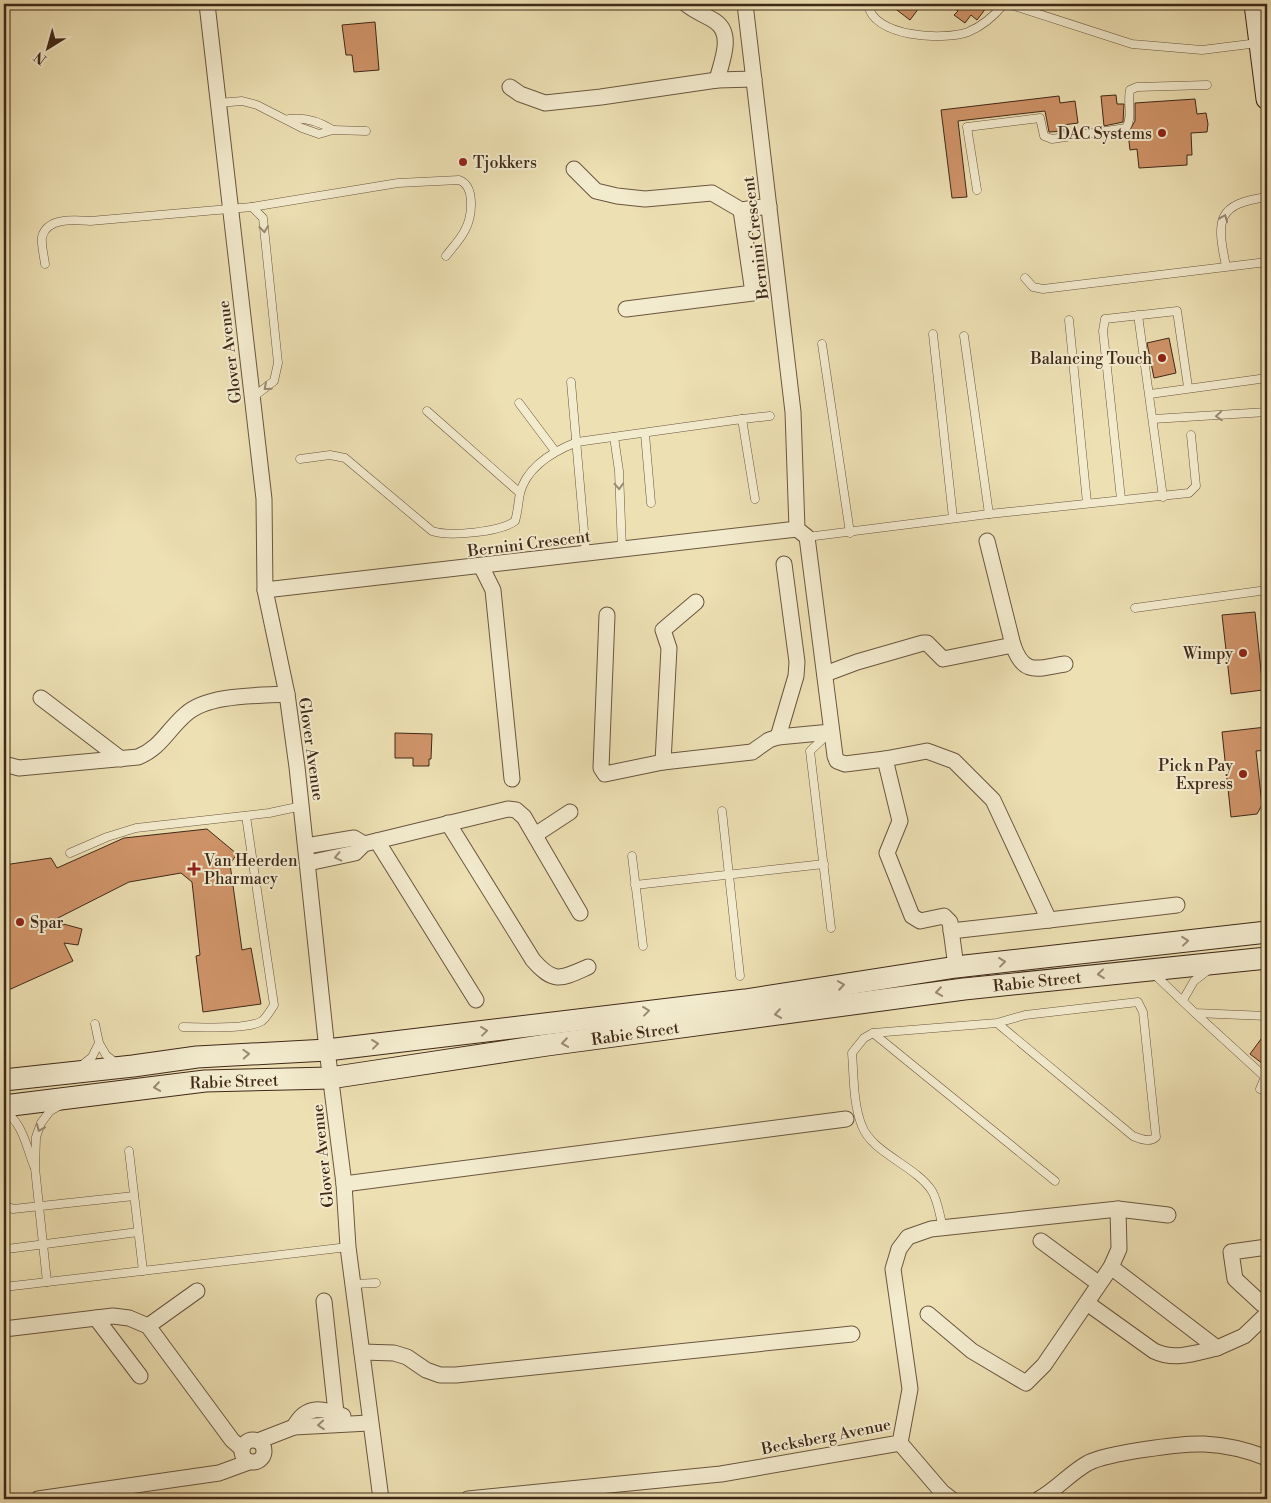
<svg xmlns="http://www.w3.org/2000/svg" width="1271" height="1503" font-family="'Libre Bodoni',serif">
	<rect width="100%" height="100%" fill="#ede0b3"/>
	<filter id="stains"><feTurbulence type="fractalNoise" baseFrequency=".004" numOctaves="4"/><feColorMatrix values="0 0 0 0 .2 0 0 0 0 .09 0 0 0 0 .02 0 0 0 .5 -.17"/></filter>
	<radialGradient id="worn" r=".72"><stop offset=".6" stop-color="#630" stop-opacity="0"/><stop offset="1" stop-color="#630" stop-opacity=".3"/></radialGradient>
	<g fill="#d09469" stroke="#3f2818">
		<polygon points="889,4 922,4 910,20"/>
		<polygon points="948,4 989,4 977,20 971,15 965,23 954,15 958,11"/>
		<polygon points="375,22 379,70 354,72 352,55 346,55 342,25"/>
		<polygon points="1116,95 1117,104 1124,104 1123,122 1104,126 1101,96"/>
		<polygon points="1059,96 1060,103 1075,101 1078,123 1063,125 1064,131 1049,132 1045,111 958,121 967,197 952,198 941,110"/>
		<polygon points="1195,99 1197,114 1206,113 1208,124 1207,132 1191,133 1192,155 1187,155 1187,165 1139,168 1137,149 1130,150 1128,133 1135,121 1135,103"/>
		<polygon points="1169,338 1176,373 1154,378 1147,343"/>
		<polygon points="1255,612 1263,690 1231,694 1222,615"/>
		<polygon points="1266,727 1267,750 1256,751 1262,805 1257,814 1231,817 1222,732"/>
		<polygon points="395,733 432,734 431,759 429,759 429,766 413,766 413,758 395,758"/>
		<polygon points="207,829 237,854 230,864 242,950 251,948 261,1004 203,1012 196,956 200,955 192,882 181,873 129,882 52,921 82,929 78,945 64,943 73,961 4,992 4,865 51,858 57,868 124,838"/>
		<polygon points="1267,1031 1267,1067 1250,1054"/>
	</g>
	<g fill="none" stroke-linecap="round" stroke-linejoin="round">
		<defs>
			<g id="lane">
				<path d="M868 4C872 37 943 41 968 32 983 26 994 16 1004 4"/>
				<polyline points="1008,4 1132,44 1202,50 1258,43"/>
				<polyline points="218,103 242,101 257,105 302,128 319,134 333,130 366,131"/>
				<path d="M289 119C304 117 320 122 333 130"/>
				<path d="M977 190 967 127 1040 118 1044 136 1052 139 1126 128C1133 117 1127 103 1130 90L1137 87 1207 85"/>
				<path d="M252 207 398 183 459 180C476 186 472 217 465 230 460 240 452 248 446 256"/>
				<path d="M45 264C44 256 41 245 42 237 47 217 75 220 90 221L252 207 263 218 278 363 274 381 252 398"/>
				<path d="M1226 266C1216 219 1217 204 1267 197"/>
				<polyline points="1025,278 1033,287 1043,289 1267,262"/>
				<polyline points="1138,315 1163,497"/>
				<polyline points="1069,320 1087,503"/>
				<polyline points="933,334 953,518"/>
				<polyline points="964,336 989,514"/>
				<polyline points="822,344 850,533"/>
				<polyline points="571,382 586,554"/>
				<polyline points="1150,394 1267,378"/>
				<polyline points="519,403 555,451"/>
				<polyline points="427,411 520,493"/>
				<polyline points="742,419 770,416"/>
				<polyline points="1153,419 1267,412"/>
				<polyline points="645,434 651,503"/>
				<polyline points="614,437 619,471 622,549"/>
				<path d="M300 459 330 455 345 458 432 531C449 537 501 532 515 521 518 512 518 503 520 493 527 466 554 451 577 442L742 419 755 499"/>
				<polyline points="1121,499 1103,331 1105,319 1177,311 1188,387"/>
				<polyline points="807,537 989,514 1189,493 1196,486 1191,435"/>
				<polyline points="1135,608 1267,590"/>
				<polyline points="827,735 810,751 831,928"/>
				<polyline points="722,811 740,976"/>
				<polyline points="70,853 107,837 136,828 269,813 302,806"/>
				<polyline points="632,856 643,946"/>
				<polyline points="635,885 824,864"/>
				<polyline points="1154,974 1195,1013 1267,1016"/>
				<polyline points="1183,1000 1194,981 1207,971"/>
				<polyline points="1195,1013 1265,1077 1260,1089"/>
				<polyline points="95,1024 99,1043"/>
				<path d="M183 1027C201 1027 247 1030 262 1021 267 1017 270 1011 274 1005L246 816"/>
				<polyline points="873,1033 1055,1181"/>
				<polyline points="82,1065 92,1057 99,1043 106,1055 116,1063"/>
				<path d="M4 1111C23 1123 26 1146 34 1166"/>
				<polyline points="129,1151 143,1271"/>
				<polyline points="4,1199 6,1206 13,1209 134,1196"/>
				<path d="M943 1228C940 1217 938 1201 932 1191 916 1166 872 1153 862 1126 853 1104 854 1077 852 1053L864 1038 873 1033 997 1023 1025 1015 1138 1002 1143 1012 1156 1137C1150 1143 1140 1139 1133 1136L997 1023"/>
				<polyline points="7,1249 138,1232"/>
				<polyline points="47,1282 35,1168 36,1137 41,1123 50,1111 59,1106"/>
				<polyline points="352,1284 376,1283"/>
				<polyline points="4,1287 348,1247"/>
			</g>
			<g id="street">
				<polyline points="207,4 264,499 265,590 287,694 297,767 327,1050 344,1184 348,1247 381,1499"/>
				<path d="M686 4C695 12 706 15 716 22 734 35 721 63 717 80"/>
				<polyline points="745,4 793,412 797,529 807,537 835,756 837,761 845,764 885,759 900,821 887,853 912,916 920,921 944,916 950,922 956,967"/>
				<polyline points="510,87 520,94 545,103 601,97 717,80 754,79"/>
				<polyline points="574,169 596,191 617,196 645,199 712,193 741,210 769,206"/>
				<polyline points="626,309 753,293 741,210"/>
				<polyline points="987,541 1013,645"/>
				<polyline points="481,566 493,590 512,779"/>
				<polyline points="265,590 797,529"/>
				<polyline points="607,615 601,768 605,774 663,762 752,752 769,740 778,737 831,732"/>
				<path d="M825 674 857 662 923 643H927L943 659 1013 645C1024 677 1038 668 1065 664"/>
				<polyline points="41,698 121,759"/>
				<polyline points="778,737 796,676 797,662 784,564"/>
				<polyline points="885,759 927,751 954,761 993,800 1049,920 951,931"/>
				<polyline points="663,762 669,648 663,630 696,602"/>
				<path d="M4 764 19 768 138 757C161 748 168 729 186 714 208 694 258 696 287 694"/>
				<path d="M448 823 533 960C554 984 561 979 588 967"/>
				<polyline points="535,835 570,812"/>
				<polyline points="377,841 476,1000"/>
				<polyline points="306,846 354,838 364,844"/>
				<polyline points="308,863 355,853 364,844 508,809 516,810 524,817 580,913"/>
				<polyline points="1049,920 1177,905"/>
				<polyline points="344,1184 846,1119"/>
				<polyline points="1041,1241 1098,1283"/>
				<polyline points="1111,1267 1217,1348 1244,1336 1267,1314"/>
				<polyline points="324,1301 336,1413"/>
				<path d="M1087 1303 1154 1351C1175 1361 1195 1353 1217 1348"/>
				<polyline points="1262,1304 1235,1279 1231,1252 1267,1247"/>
				<polyline points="928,1314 972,1351 1026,1383 1044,1365 1111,1267 1119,1249 1118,1209"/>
				<polyline points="96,1318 140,1376"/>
				<polyline points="148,1326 197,1291"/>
				<polyline points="4,1329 113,1316 129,1318 148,1326 232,1440 242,1449"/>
				<polyline points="362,1352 394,1353 407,1357 426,1370 440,1375 456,1375 852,1334"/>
				<path d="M294 1427C306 1404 323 1408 343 1416"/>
				<circle cx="253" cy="1451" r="11"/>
				<polyline points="258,1441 294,1427 369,1423"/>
				<polyline points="900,1443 942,1492 951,1499"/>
				<polyline points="38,1499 219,1473 249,1462"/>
				<polyline points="468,1499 721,1474 900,1443 910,1389 893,1269 899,1249 908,1237 931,1229 1118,1209 1168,1215"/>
				<path d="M1039 1499C1057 1489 1070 1473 1088 1463 1107 1453 1182 1443 1204 1444 1227 1445 1247 1450 1267 1458"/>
			</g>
			<g id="secondary">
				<polyline points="1255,4 1267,99"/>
				<polyline points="4,1080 133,1066 197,1057 327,1050 745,1000 956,967 1267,932"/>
				<polyline points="4,1106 205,1081 330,1078 547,1045 964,989 1267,958"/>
			</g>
		</defs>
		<use href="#lane" stroke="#6a563f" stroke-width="9"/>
		<use href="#street" stroke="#6a563f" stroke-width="17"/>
		<use href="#secondary" stroke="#3f2818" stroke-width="23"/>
		<use href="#lane" stroke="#f3ebce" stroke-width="8"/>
		<use href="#street" stroke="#f3ebce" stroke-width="15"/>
		<use href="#secondary" stroke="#f3ebce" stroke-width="21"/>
	</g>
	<defs><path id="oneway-chevron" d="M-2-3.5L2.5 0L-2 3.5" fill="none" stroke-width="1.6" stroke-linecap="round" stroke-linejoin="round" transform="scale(1.25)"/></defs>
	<g stroke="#998a73">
		<use href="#oneway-chevron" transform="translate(1224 218) rotate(-68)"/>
		<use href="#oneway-chevron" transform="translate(264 229) rotate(84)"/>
		<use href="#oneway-chevron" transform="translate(267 387) rotate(139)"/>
		<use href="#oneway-chevron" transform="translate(1219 416) rotate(176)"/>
		<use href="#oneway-chevron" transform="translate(619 486) rotate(87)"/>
		<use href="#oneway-chevron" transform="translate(338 857) rotate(167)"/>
		<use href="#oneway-chevron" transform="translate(1185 941) rotate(-6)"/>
		<use href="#oneway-chevron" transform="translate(1002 962) rotate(-7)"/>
		<use href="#oneway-chevron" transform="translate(1101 974) rotate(174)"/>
		<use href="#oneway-chevron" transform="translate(841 985) rotate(-9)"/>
		<use href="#oneway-chevron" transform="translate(939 992) rotate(172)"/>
		<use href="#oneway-chevron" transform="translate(646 1011) rotate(-7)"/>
		<use href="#oneway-chevron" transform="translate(778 1014) rotate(172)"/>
		<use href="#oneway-chevron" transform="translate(484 1031) rotate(-7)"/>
		<use href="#oneway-chevron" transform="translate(565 1043) rotate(172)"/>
		<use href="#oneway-chevron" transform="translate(375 1044) rotate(-7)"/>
		<use href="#oneway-chevron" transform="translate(246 1054) rotate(-3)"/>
		<use href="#oneway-chevron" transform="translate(157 1087) rotate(172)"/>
		<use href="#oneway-chevron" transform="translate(40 1128) rotate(113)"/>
		<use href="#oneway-chevron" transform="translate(321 1425) rotate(176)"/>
	</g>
	<g fill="#8f2418" stroke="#f3ebce" stroke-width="2">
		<circle cx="1162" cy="133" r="5"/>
		<circle cx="463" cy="162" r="5"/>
		<circle cx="1162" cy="358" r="5"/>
		<circle cx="1243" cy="653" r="5"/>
		<circle cx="1243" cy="774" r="5"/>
		<path d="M191.5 861.5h5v5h5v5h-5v5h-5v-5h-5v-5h5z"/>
		<circle cx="20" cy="922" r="5"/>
	</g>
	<g text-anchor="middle" stroke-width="4" stroke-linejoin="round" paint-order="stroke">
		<g font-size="16" fill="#3f2818" stroke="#f3ebce" text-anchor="end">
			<text x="1152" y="139">DAC Systems</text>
			<text x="473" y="168" text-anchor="start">Tjokkers</text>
			<text x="1152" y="364">Balancing Touch</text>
			<text x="1233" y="659">Wimpy</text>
			<text x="1233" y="771">Pick n Pay<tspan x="1233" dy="18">Express</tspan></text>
			<text x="204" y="866" text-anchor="start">Van Heerden<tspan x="204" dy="18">Pharmacy</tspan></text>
			<text x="30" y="928" text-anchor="start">Spar</text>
		</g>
		<g font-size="16" fill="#3f2818" stroke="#f3ebce">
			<text transform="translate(755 238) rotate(-97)" y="6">Bernini Crescent</text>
			<text transform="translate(229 352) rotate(-97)" y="6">Glover Avenue</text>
			<text transform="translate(529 543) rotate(-7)" y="6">Bernini Crescent</text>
			<text transform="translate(312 749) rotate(82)" y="6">Glover Avenue</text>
			<text transform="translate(1037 981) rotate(-6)" y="6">Rabie Street</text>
			<text transform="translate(635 1033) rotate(-8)" y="6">Rabie Street</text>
			<text transform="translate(234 1081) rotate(-2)" y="6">Rabie Street</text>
			<text transform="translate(322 1156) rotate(-96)" y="6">Glover Avenue</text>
			<text transform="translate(826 1436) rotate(-11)" y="6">Becksberg Avenue</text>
		</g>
	</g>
	<rect width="1271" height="1503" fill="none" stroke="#ede0b3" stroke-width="20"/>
	<rect x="5" y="5" width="1261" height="1493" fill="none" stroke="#3f2818" stroke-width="2.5"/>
	<rect x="10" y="10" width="1251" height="1483" fill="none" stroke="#3f2818"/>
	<g transform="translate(48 48) rotate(217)" stroke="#f3ebce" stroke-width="4" paint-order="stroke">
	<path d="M0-4L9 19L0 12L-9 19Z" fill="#3f2818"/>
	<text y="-8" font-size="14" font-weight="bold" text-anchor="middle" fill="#3f2818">N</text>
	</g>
	<rect width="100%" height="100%" filter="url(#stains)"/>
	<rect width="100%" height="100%" fill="url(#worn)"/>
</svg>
